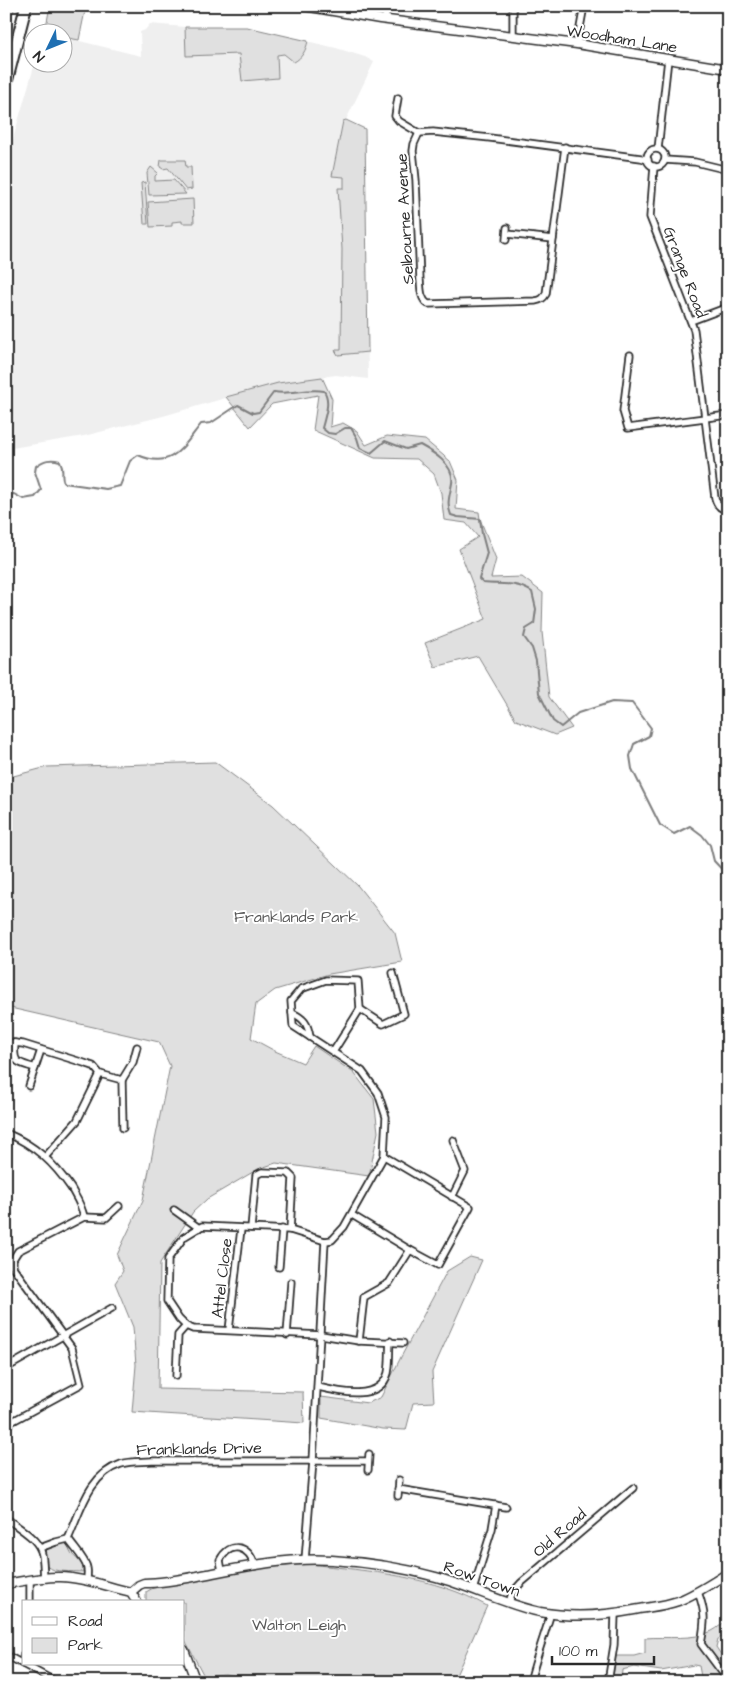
<svg xmlns="http://www.w3.org/2000/svg" width="734" height="1688" font-family="'Architects Daughter',sans-serif">
	<rect width="100%" height="100%" fill="#fff"/>
	<filter id="ink" filterUnits="userSpaceOnUse"><feTurbulence type="fractalNoise" baseFrequency=".02" numOctaves="2"/><feDisplacementMap in="SourceGraphic" scale="10" xChannelSelector="R" yChannelSelector="G"/><feConvolveMatrix kernelMatrix="1 2 1 2 8 2 1 2 1" color-interpolation-filters="sRGB"/></filter>
	<g filter="url(#ink)">
		<polygon fill="#efefef" points="150,24 185,27 247,27 336,48 365,57 374,62 346,120 365,129 368,379 336,375 278,383 163,416 84,436 6,449 6,163 35,63 62,62 63,37 141,56 140,32 145,30"/>
		<g fill="#e0e0e0" stroke="#868686">
			<polygon points="50,6 86,6 79,40 63,37 62,32 45,32"/>
			<path d="M185 27H247L308 41C306 50 302 58 294 62L284 54 277 55 278 78 242 81 239 54 186 56Z"/>
			<polygon points="346,120 365,129 368,352 338,355 335,350 341,350 342,249 338,188 344,188 344,177 332,176 343,121"/>
			<polygon points="161,160 185,160 186,167 191,167 192,189 186,190 168,168 163,169 160,167"/>
			<polygon points="151,167 158,173 155,176 155,181 174,180 186,194 149,195 147,173"/>
			<polygon points="145,182 148,224 144,224 141,183"/>
			<polygon points="193,199 194,223 182,223 182,221 172,222 172,226 150,227 148,202"/>
			<polygon points="322,377 332,399 330,427 343,423 357,431 366,445 387,436 425,440 450,461 458,480 456,509 479,512 480,519 496,559 491,578 522,577 543,593 542,632 549,697 572,728 555,735 516,720 478,656 435,667 425,643 486,619 459,549 478,537 466,523 444,520 441,493 434,474 417,459 375,458 313,430 318,395 272,404 250,427 226,397 278,383"/>
			<polygon points="215,762 273,805 358,886 395,933 402,962 329,974 275,990 256,1004 251,1038 275,1051 303,1063 314,1046 354,1073 374,1099 378,1132 369,1176 276,1163 258,1169 207,1199 193,1212 160,1263 158,1389 303,1392 304,1423 132,1412 136,1365 133,1327 115,1283 123,1271 117,1255 143,1200 170,1066 159,1042 6,1007 6,778 47,767"/>
			<polygon points="470,1257 482,1260 432,1372 434,1402 413,1403 406,1430 383,1429 321,1418 321,1397 368,1403 381,1397 401,1357 447,1271"/>
			<path d="M65 1543C69 1546 69 1550 72 1554 78 1561 84 1563 83 1572 71 1571 55 1573 46 1566L44 1556 46 1550 57 1544Z"/>
			<path d="M309 1564C369 1571 434 1576 487 1606L453 1682H264L225 1674 204 1676 184 1638V1602L146 1601V1592L153 1588 262 1568Z"/>
			<path d="M728 1619V1634L718 1639 716 1647 728 1665V1682H702L699 1666 694 1665 661 1671 634 1667 622 1670 621 1682H612L616 1656H634L645 1653V1638C666 1636 693 1641 712 1631 718 1628 723 1623 728 1619Z"/>
		</g>
		<g fill="none" stroke-linecap="round" stroke-linejoin="round">
			<path stroke="#7e7e7e" stroke-width="2" d="M6 495 14 494 23 499 35 497 41 490 35 472 36 466C44 460 50 458 60 461 65 470 60 475 64 483L106 489 120 486 130 461 138 455C172 470 182 448 201 424L211 423 238 405 253 413 259 412 274 392C291 395 306 388 324 391 331 401 325 416 322 428L328 433 335 434 345 428H351L357 438 360 448 371 453 385 441 406 449 420 445C433 452 455 465 452 483 450 495 446 503 451 515L458 517 480 519 482 534 487 553 479 579 483 583C502 585 515 581 532 592L536 609 534 624 526 629 524 637 532 648 536 661 539 693 553 721 561 727 578 713 612 702 632 703 651 728 649 736 634 744 630 756 632 769 660 825 674 834 690 826 702 835 710 845 714 861 728 876"/>
			<defs>
				<g id="street">
					<polyline points="385,20 387,6"/>
					<polyline points="513,36 513,6"/>
					<polyline points="577,44 584,6"/>
					<polyline points="398,98 395,116 399,121 419,133 433,132 490,138 641,158 648,160"/>
					<path d="M419 133 414 144 413 151 416 180 420 280C421 288 420 299 428 304L535 301C541 300 543 299 546 294L565 147"/>
					<polyline points="658,149 668,59"/>
					<circle cx="656" cy="158" r="9"/>
					<polyline points="665,160 695,162 728,170"/>
					<path d="M654 166 650 217 694 330 715 498C717 505 721 510 728 509"/>
					<polyline points="507,234 553,239"/>
					<polyline points="506,240 507,228"/>
					<polyline points="691,321 728,307"/>
					<polyline points="630,355 623,411 628,428 728,415"/>
					<polyline points="360,1009 383,1024 404,1014 393,973"/>
					<path d="M292 1013C304 1018 308 1024 310 1037"/>
					<polyline points="6,1042 23,1044 81,1062 93,1066 100,1074 122,1080 123,1128"/>
					<path d="M15 1043C13 1064 17 1062 35 1068"/>
					<polyline points="333,1052 360,1009 358,981 326,980 301,989 291,1001 293,1026 362,1071 378,1093 386,1117 384,1156 344,1227 332,1240 325,1241 290,1230 202,1226 184,1237 168,1259 167,1301 179,1319 186,1326 193,1329 321,1335 359,1341 403,1343"/>
					<polyline points="122,1080 133,1062 137,1047"/>
					<polyline points="29,1086 41,1050"/>
					<path d="M6 1133C35 1145 54 1163 71 1188 76 1197 82 1206 84 1217"/>
					<polyline points="46,1156 77,1121 100,1074"/>
					<polyline points="452,1197 465,1171 453,1140"/>
					<polyline points="174,1210 199,1228"/>
					<polyline points="352,1215 410,1250 438,1265 470,1207 384,1156"/>
					<polyline points="251,1228 256,1175 262,1172 288,1173 293,1178 290,1230"/>
					<polyline points="279,1267 282,1229"/>
					<polyline points="229,1330 241,1229"/>
					<polyline points="287,1335 291,1282"/>
					<polyline points="359,1341 364,1297 389,1283 410,1250"/>
					<polyline points="6,1368 112,1308"/>
					<polyline points="176,1376 178,1335 186,1326"/>
					<path d="M318 1387C339 1392 380 1402 388 1373 390 1363 389 1351 390 1341"/>
					<polyline points="6,1427 11,1422 81,1384 72,1348 13,1267 13,1259 18,1251 84,1217 106,1218 119,1206"/>
					<polyline points="368,1470 369,1454"/>
					<polyline points="398,1489 506,1507"/>
					<polyline points="398,1496 399,1480"/>
					<path d="M6 1518C17 1527 36 1537 41 1551 44 1559 43 1570 44 1578"/>
					<path d="M68 1539C81 1511 88 1475 121 1464 131 1461 142 1462 152 1461H368"/>
					<path d="M68 1539C73 1547 86 1560 87 1568 88 1572 87 1576 87 1580"/>
					<polyline points="40,1548 56,1542 68,1539"/>
					<polyline points="305,1560 313,1461 325,1241"/>
					<path d="M222 1571 220 1560C231 1540 249 1546 255 1566"/>
					<polyline points="473,1590 492,1529 496,1505"/>
					<path d="M698 1592C706 1613 705 1622 701 1644L728 1680"/>
					<polyline points="30,1602 30,1581"/>
					<polyline points="509,1603 512,1593 521,1583 633,1488"/>
					<polyline points="6,1655 56,1682"/>
					<polyline points="23,1664 24,1654"/>
					<path d="M530 1682C536 1658 544 1636 551 1613"/>
					<polyline points="608,1682 614,1645 615,1614"/>
				</g>
				<g id="secondary">
					<polyline points="304,6 380,19 577,44 728,69"/>
					<path d="M6 1584C24 1581 44 1576 61 1577 86 1578 108 1587 131 1592L137 1602"/>
					<path d="M131 1592 139 1585 144 1583C166 1583 187 1578 208 1574 248 1566 290 1557 332 1560 365 1562 404 1568 436 1577 472 1587 504 1604 540 1612 572 1618 603 1616 634 1610 649 1607 664 1606 678 1601 696 1594 712 1583 728 1573"/>
					<polyline points="184,1650 196,1682"/>
				</g>
				<g id="highway">
					<polyline points="6,11 8,6"/>
					<polyline points="6,84 26,6"/>
				</g>
			</defs>
			<use href="#street" stroke="#2b2b2b" stroke-width="9"/>
			<use href="#secondary" stroke="#2b2b2b" stroke-width="11"/>
			<use href="#highway" stroke="#2b2b2b" stroke-width="14"/>
			<use href="#street" stroke="#fff" stroke-width="5.5"/>
			<use href="#secondary" stroke="#fff" stroke-width="8"/>
			<use href="#highway" stroke="#fff" stroke-width="10"/>
		</g>
	</g>
	<g text-anchor="middle" stroke-width="4" stroke-linejoin="round" paint-order="stroke">
		<g font-size="16" fill="#2b2b2b" stroke="#fff">
			<text transform="translate(622 38) rotate(9)" y="6">Woodham Lane</text>
			<text transform="translate(404 219) rotate(-93)" y="6">Selbourne Avenue</text>
			<text transform="translate(686 272) rotate(69)" y="6">Grange Road</text>
			<text transform="translate(221 1278) rotate(-83)" y="6">Attel Close</text>
			<text transform="translate(199 1448) rotate(-1)" y="6">Franklands Drive</text>
			<text transform="translate(559 1532) rotate(-41)" y="6">Old Road</text>
			<text transform="translate(482 1578) rotate(19)" y="6">Row Town</text>
		</g>
		<g font-size="16" fill="#585858" stroke="#fff">
			<text x="296" y="922">Franklands Park</text>
			<text x="299" y="1630">Walton Leigh</text>
		</g>
	</g>
	<rect width="734" height="1688" fill="none" stroke="#fff" stroke-width="25"/>
	<rect x="12" y="12" width="709" height="1663" fill="none" stroke="#2b2b2b" stroke-width="2" filter="url(#ink)"/>
	<rect x="22" y="1600" width="162" height="65" fill="#ffffff" stroke="#aaaaaa"/>
	<rect x="32" y="1617" width="25" height="8" fill="#ffffff" stroke="#aaaaaa"/>
	<text x="68" y="1626" font-size="15" fill="#2b2b2b">Road</text>
	<rect x="32" y="1638" width="25" height="15" fill="#e0e0e0" stroke="#aaaaaa"/>
	<text x="68" y="1650" font-size="15" fill="#2b2b2b">Park</text>
	<g transform="translate(48 48) rotate(227)"><circle r="24" fill="#ffffff" stroke="#aaaaaa"/>
	<path d="M0-4L9 19L0 12L-9 19Z" fill="#1f6fb2"/>
	<text y="-8" font-size="14" font-weight="bold" text-anchor="middle" fill="#2b2b2b">N</text>
	</g>
	<path d="M552 1656v8h102v-8" fill="none" stroke="#2b2b2b" stroke-width="2.5"/>
	<text x="559" y="1656" font-size="15" fill="#2b2b2b" stroke="#ffffff" stroke-width="4" paint-order="stroke">100 m</text>
</svg>
